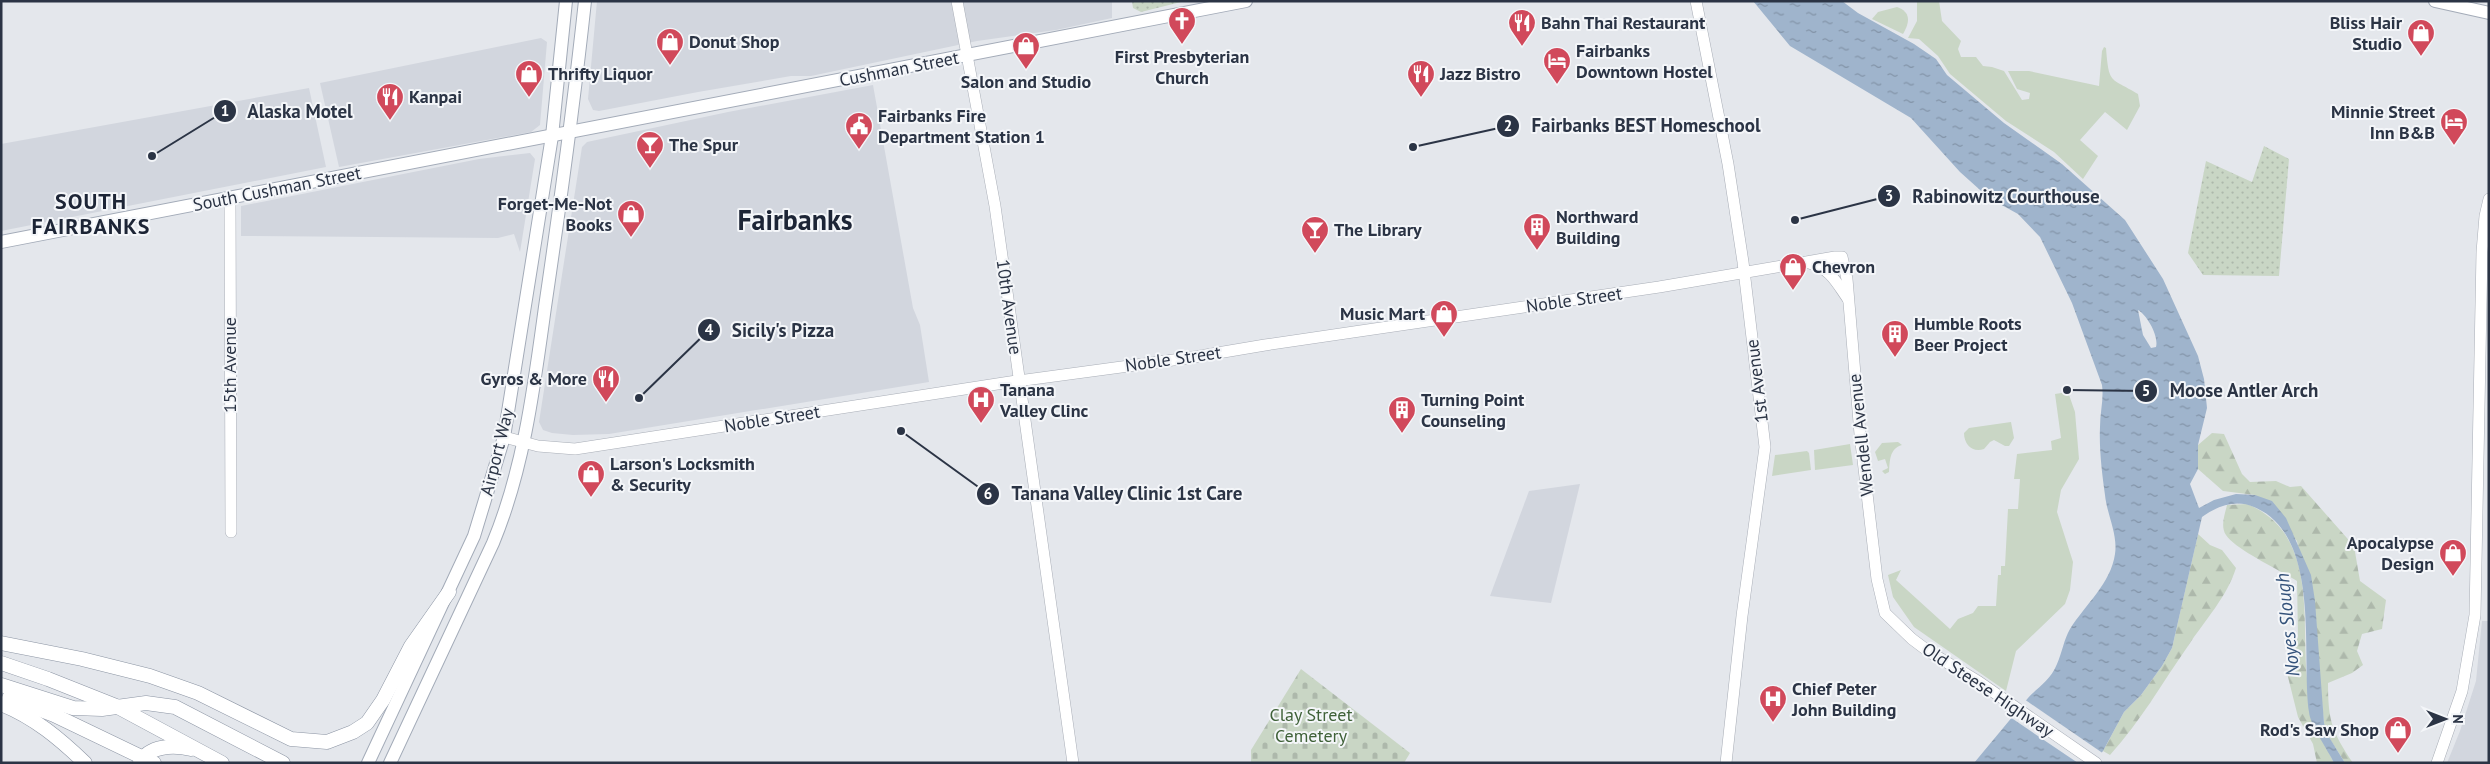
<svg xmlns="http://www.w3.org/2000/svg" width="2490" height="764" font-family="'PT Sans',sans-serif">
	<defs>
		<pattern id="forest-firs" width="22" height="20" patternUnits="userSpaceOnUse" patternTransform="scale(1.25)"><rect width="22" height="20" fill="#c9d6c5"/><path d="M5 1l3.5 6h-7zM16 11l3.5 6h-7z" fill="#adb8ab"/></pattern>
		<pattern id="cemetery-stones" width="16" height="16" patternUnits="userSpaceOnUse" patternTransform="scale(1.25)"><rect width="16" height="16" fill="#c9d6c5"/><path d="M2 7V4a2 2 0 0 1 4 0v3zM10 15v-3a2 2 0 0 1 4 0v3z" fill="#adb8ab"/></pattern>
		<pattern id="park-dots" width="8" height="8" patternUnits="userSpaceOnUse" patternTransform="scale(1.25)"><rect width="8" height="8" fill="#c9d6c5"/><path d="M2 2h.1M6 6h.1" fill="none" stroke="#adb8ab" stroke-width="1.8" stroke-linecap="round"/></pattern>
		<pattern id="water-ripples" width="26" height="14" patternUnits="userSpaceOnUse" patternTransform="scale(1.25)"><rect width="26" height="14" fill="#9fb4cc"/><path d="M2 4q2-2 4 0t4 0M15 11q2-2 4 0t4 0" fill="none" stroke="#8293a7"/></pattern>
	</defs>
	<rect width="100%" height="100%" fill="#e4e7ec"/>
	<g fill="#d2d6de">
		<polygon points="597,1 1112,1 1112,18 1056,30 977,41 811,76 791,76 698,92 599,111 593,110 588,99"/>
		<polygon points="541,38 547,42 540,125 531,132 339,167 320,83"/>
		<polygon points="873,85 913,308 920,325 929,382 609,434 573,435 552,433 543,430 539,422 582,147 587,142 728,112"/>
		<polygon points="309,88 326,167 1,231 1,144"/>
		<polygon points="530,153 535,159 520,252 514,234 498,238 241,236 241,206 479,159"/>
		<polygon points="1580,484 1551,603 1490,596 1529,491"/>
		<polygon points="2482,621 2489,621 2489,763 2447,763 2460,731 2476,681"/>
	</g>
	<g fill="#c9d6c5">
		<path d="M1917 1H1939L1942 21 1961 41 1958 49 1961 57H1976L1983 66 1992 67 2004 71 2022 100 2029 99 2030 93 2017 89 2008 71H2029L2099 86 2102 51 2104 47 2106 48C2109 85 2110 77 2138 94L2140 106 2127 130 2105 112 2080 140 2098 156 2083 179 2054 152 2006 121 1950 74 1938 56 1919 39 1908 38 1917 21Z"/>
		<path d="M1897 7C1911 12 1910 22 1903 34L1872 19 1878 12Z"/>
		<polygon points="2068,392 2075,412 2079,459 2061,490 2057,512 2073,562 2070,590 2065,604 2016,651 2006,691 1914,627 1893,597 1888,575 1901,570 1896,580 1950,629 1958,619 1973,613 1978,606 1996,606 1998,575 2001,575 2001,566 2005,566 2008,509 2018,509 2020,479 2014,479 2017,454 2052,450 2051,441 2061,438 2055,394"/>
		<path d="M2011 422 2014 438 2009 446H2005L1994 440 1990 442 1984 449C1973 453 1964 445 1964 433L1969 428Z"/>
		<path d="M1898 442 1902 445C1889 449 1890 461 1889 472L1885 474 1882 471 1888 468 1885 459 1878 461 1875 452 1882 443Z"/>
		<polygon points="1850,444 1853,465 1815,470 1814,450"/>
		<polygon points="1807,451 1809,453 1811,470 1772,476 1775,455"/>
	</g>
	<g fill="url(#forest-firs)">
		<path d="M2212 433 2224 434 2242 474 2250 482 2276 481 2290 487 2301 486 2354 546 2360 581 2386 600 2382 629 2362 634 2357 651 2363 665 2352 673 2328 683C2328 721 2332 732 2353 763H2345L2329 737 2324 723 2316 641 2297 541 2255 495 2223 491 2198 469V445Z"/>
		<path d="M2247 504C2318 533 2301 617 2307 679 2310 703 2323 741 2334 763H2317L2313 744 2298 717 2287 673 2298 636 2297 581C2280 570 2236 550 2226 535 2220 526 2225 514 2227 505Z"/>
		<path d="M2198 534 2210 545 2222 550 2236 568C2227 597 2205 620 2188 646 2162 683 2141 721 2110 755L2103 751 2124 712 2141 695 2162 666 2172 648Z"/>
	</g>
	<polygon fill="url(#cemetery-stones)" points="1301,669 1410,753 1404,763 1251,763 1251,750"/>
	<g fill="url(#park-dots)">
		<polygon points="1132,1 1185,1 1141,12 1133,8"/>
		<polygon points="2264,146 2289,159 2279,276 2203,275 2188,253 2206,161 2252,182"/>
	</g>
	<path fill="url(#water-ripples)" fill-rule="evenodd" d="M1753 1H1842L1858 13 1914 44 1936 59 1947 75 2004 123 2062 164 2125 220 2163 279 2198 356 2204 379 2207 408 2198 445V469L2190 484 2199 508 2214 500 2236 494 2255 495 2272 501 2286 518 2311 575 2315 601 2324 723 2329 737 2345 763H2334C2328 750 2310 725 2309 712 2301 653 2322 535 2254 507 2236 499 2217 506 2202 517L2172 648 2162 666 2141 695 2124 712 2103 751 2094 763H1974L2028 698C2039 686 2050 681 2057 664 2062 653 2064 639 2070 629 2085 605 2111 583 2115 554 2118 534 2107 515 2105 495 2102 473 2099 449 2100 427 2100 412 2104 399 2102 385L2072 303 2040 237 2018 214 1989 198 1960 172 1911 118 1790 46ZM2138 310C2147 315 2159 336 2156 347L2151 348 2143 335Z"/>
	<polygon fill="#e4e7ec" points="2024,699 2104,754 2097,763 2078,763 2010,717"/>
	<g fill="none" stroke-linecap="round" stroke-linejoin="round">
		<defs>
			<g id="secondary">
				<polyline points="957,1 995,206 1073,763"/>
				<polyline points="1696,1 1728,164 1743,262 1765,447 1742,616 1726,763"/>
				<polyline points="230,198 231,532"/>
				<path d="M1809 263C1831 269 1836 282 1848 299"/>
				<polyline points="504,437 538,446 575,449 1010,382 1188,358 1265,345 1659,287 1835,257 1842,257 1847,279 1860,434 1877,579 1885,613 1912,639 1928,651 1979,682 2096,763"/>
				<polyline points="2437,763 2462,691 2475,615 2482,252 2485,216 2489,199"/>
			</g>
			<g id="primary">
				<polyline points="2435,1 2489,13"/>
				<polyline points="1,242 1246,1"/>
				<polyline points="368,763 474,536 504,437 552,136 566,1"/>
				<path d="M390 763 493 543C524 468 534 387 545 307 560 205 574 103 585 1"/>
			</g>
			<g id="highway">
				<polyline points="1,643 82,659 150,676 198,693 291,739 327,742 353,732 367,723 383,700 411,646 449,592"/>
				<polyline points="1,663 48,679 116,706 222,763"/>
				<polyline points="1,685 73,708 102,709 146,703 175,707 283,763"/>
				<polyline points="9,698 54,715 154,763"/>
				<path d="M1 704C34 717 60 739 85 763"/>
				<path d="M140 763C149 745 174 745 191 749"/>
			</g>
		</defs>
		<use href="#secondary" stroke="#a9aeb7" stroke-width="12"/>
		<use href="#primary" stroke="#a3abb8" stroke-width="14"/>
		<use href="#highway" stroke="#8b94a3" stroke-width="15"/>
		<use href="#secondary" stroke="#fff" stroke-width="11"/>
		<use href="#primary" stroke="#fff" stroke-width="12"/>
		<use href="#highway" stroke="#fff" stroke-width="14"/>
	</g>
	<defs>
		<symbol id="church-pin" viewBox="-11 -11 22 30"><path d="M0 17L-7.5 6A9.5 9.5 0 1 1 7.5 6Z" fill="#d1495b" stroke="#f4f6f9"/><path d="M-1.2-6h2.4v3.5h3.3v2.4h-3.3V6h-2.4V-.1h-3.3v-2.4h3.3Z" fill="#fff"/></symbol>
		<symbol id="restaurant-pin" viewBox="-11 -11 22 30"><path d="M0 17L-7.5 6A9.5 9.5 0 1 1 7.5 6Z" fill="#d1495b" stroke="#f4f6f9"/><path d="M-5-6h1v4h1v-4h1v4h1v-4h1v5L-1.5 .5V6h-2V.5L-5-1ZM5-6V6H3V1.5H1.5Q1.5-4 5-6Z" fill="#fff"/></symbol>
		<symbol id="shop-pin" viewBox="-11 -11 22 30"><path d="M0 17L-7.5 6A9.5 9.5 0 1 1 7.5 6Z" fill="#d1495b" stroke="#f4f6f9"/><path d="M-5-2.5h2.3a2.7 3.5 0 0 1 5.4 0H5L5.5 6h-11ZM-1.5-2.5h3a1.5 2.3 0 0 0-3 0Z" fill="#fff"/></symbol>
		<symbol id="hotel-pin" viewBox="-11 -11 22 30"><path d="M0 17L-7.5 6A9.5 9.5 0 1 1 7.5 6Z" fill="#d1495b" stroke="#f4f6f9"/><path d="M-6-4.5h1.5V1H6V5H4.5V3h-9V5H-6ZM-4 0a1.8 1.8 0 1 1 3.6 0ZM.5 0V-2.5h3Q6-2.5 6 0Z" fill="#fff"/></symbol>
		<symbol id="civic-pin" viewBox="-11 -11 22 30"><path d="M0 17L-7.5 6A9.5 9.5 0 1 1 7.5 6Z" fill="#d1495b" stroke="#f4f6f9"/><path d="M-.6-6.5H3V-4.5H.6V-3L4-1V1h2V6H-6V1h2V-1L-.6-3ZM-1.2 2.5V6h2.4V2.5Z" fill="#fff"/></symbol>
		<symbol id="bar-pin" viewBox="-11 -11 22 30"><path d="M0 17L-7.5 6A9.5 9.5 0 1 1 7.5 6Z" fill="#d1495b" stroke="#f4f6f9"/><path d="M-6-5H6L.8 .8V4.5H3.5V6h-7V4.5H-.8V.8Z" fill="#fff"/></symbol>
		<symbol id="building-pin" viewBox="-11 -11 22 30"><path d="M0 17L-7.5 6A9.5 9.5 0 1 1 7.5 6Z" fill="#d1495b" stroke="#f4f6f9"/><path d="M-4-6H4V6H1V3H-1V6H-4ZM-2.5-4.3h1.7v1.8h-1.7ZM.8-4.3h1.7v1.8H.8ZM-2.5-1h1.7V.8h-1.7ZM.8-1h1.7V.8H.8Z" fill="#fff"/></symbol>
		<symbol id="hospital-pin" viewBox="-11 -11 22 30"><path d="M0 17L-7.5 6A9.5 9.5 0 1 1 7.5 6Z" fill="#d1495b" stroke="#f4f6f9"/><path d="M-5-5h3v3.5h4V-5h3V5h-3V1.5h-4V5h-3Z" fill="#fff"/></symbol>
	</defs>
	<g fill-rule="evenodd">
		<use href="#church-pin" x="1166" y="5" width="32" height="43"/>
		<use href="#restaurant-pin" x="1506" y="7" width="32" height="43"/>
		<use href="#shop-pin" x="2405" y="17" width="32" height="43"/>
		<use href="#shop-pin" x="654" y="26" width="32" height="43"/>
		<use href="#shop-pin" x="1010" y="30" width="32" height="43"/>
		<use href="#hotel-pin" x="1541" y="45" width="32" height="43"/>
		<use href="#shop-pin" x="513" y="58" width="32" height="43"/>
		<use href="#restaurant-pin" x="1405" y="58" width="32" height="43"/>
		<use href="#restaurant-pin" x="374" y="81" width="32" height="43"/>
		<use href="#hotel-pin" x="2438" y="106" width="32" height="43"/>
		<use href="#civic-pin" x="843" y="110" width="32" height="43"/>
		<use href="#bar-pin" x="634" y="129" width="32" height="43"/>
		<use href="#shop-pin" x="615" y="198" width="32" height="43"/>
		<use href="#building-pin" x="1521" y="211" width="32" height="43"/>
		<use href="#bar-pin" x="1299" y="214" width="32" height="43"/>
		<use href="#shop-pin" x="1777" y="251" width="32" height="43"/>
		<use href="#shop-pin" x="1428" y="298" width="32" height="43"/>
		<use href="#building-pin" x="1879" y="318" width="32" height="43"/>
		<use href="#restaurant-pin" x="590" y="363" width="32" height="43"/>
		<use href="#hospital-pin" x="965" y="384" width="32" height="43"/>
		<use href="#building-pin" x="1386" y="394" width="32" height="43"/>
		<use href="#shop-pin" x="575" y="458" width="32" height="43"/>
		<use href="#shop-pin" x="2437" y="537" width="32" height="43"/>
		<use href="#hospital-pin" x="1757" y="683" width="32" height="43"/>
		<use href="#shop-pin" x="2382" y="714" width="32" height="43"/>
	</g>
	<g text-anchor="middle" stroke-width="4" stroke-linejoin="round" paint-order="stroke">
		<g font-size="18" font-weight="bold" fill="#2b3445" stroke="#f4f6f9" text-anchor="start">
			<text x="1541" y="29">Bahn Thai Restaurant</text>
			<text x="2402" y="29" text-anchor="end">Bliss Hair<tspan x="2402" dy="21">Studio</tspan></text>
			<text x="689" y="48">Donut Shop</text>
			<text x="1576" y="57">Fairbanks<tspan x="1576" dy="21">Downtown Hostel</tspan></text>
			<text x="1182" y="63" text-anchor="middle">First Presbyterian<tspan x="1182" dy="21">Church</tspan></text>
			<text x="548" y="80">Thrifty Liquor</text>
			<text x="1440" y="80">Jazz Bistro</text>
			<text x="1026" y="88" text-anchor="middle">Salon and Studio</text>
			<text x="409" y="103">Kanpai</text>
			<text x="2435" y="118" text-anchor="end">Minnie Street<tspan x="2435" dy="21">Inn B&amp;B</tspan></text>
			<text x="878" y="122">Fairbanks Fire<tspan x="878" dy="21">Department Station 1</tspan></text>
			<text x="669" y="151">The Spur</text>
			<text x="612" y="210" text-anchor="end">Forget-Me-Not<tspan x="612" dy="21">Books</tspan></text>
			<text x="1556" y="223">Northward<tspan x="1556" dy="21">Building</tspan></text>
			<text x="1334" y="236">The Library</text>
			<text x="1812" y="273">Chevron</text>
			<text x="1425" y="320" text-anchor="end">Music Mart</text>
			<text x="1914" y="330">Humble Roots<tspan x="1914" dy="21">Beer Project</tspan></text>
			<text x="587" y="385" text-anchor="end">Gyros &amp; More</text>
			<text x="1000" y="396">Tanana<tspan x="1000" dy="21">Valley Clinc</tspan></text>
			<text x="1421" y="406">Turning Point<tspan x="1421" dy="21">Counseling</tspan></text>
			<text x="610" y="470">Larson's Locksmith<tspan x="610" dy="21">&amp; Security</tspan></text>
			<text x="2434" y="549" text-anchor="end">Apocalypse<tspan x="2434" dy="21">Design</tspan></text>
			<text x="1792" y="695">Chief Peter<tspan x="1792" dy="21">John Building</tspan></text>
			<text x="2379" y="736" text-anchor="end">Rod's Saw Shop</text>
		</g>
		<g font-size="18" fill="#2b3445" stroke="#f4f6f9">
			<text transform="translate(899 69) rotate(-11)" y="6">Cushman Street</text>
			<text transform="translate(277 189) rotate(-11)" y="6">South Cushman Street</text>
			<text transform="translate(1574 300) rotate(-8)" y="6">Noble Street</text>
			<text transform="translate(1009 307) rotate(82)" y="6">10th Avenue</text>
			<text transform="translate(1173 359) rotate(-8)" y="6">Noble Street</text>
			<text transform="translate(230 365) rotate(-90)" y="6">15th Avenue</text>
			<text transform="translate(1757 381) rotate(-97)" y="6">1st Avenue</text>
			<text transform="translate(772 419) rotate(-9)" y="6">Noble Street</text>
			<text transform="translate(1861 435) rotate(-96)" y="6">Wendell Avenue</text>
			<text transform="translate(497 452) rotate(-76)" y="6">Airport Way</text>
			<text transform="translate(1988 690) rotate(34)" y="6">Old Steese Highway</text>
		</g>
		<g font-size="18" fill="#3f6138" stroke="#f4f6f9">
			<text x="1311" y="721">Clay Street<tspan x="1311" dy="21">Cemetery</tspan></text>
		</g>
		<g font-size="19" font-style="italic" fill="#34527a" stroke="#f4f6f9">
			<text transform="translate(2287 625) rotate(-96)" y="7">Noyes Slough</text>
		</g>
		<g font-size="22" font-weight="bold" letter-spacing="1" fill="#1d2536" stroke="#f4f6f9">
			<text x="91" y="209">SOUTH<tspan x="91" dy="25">FAIRBANKS</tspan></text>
		</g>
		<g font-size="28" font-weight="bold" fill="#1d2536" stroke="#f4f6f9">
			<text x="795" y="230">Fairbanks</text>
		</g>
	</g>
	<path fill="none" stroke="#2b3445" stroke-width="2" d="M152 156L225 111M1413 147L1508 126M1795 220L1889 196M639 398L709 330M2067 390L2146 391M901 431L988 494"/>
	<g fill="#2b3445" stroke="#f4f6f9" stroke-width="2">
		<circle cx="152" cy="156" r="5"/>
		<circle cx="1413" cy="147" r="5"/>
		<circle cx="1795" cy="220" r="5"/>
		<circle cx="639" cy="398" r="5"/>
		<circle cx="2067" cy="390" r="5"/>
		<circle cx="901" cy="431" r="5"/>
		<circle cx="225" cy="111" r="12"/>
		<circle cx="1508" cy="126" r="12"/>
		<circle cx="1889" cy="196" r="12"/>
		<circle cx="709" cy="330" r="12"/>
		<circle cx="2146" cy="391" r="12"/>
		<circle cx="988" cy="494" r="12"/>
	</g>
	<g font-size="15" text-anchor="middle" font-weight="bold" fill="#fff">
		<text x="225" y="116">1</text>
		<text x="1508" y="131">2</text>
		<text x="1889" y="201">3</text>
		<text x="709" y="335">4</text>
		<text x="2146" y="396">5</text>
		<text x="988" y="499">6</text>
	</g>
	<g font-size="19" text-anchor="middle" font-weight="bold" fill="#2b3445" stroke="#f4f6f9" stroke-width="4" stroke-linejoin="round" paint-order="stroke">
		<text x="300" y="118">Alaska Motel</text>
		<text x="1646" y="132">Fairbanks BEST Homeschool</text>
		<text x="2006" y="203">Rabinowitz Courthouse</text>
		<text x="783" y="337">Sicily's Pizza</text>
		<text x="2244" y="397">Moose Antler Arch</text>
		<text x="1127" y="500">Tanana Valley Clinic 1st Care</text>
	</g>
	<rect width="2490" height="764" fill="none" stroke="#2b3445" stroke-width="5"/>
	<g transform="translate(2445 719) rotate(90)" stroke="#f4f6f9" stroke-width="4" paint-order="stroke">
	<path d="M0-4L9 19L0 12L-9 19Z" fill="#2b3445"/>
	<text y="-8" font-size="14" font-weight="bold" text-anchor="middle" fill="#2b3445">N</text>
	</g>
</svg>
